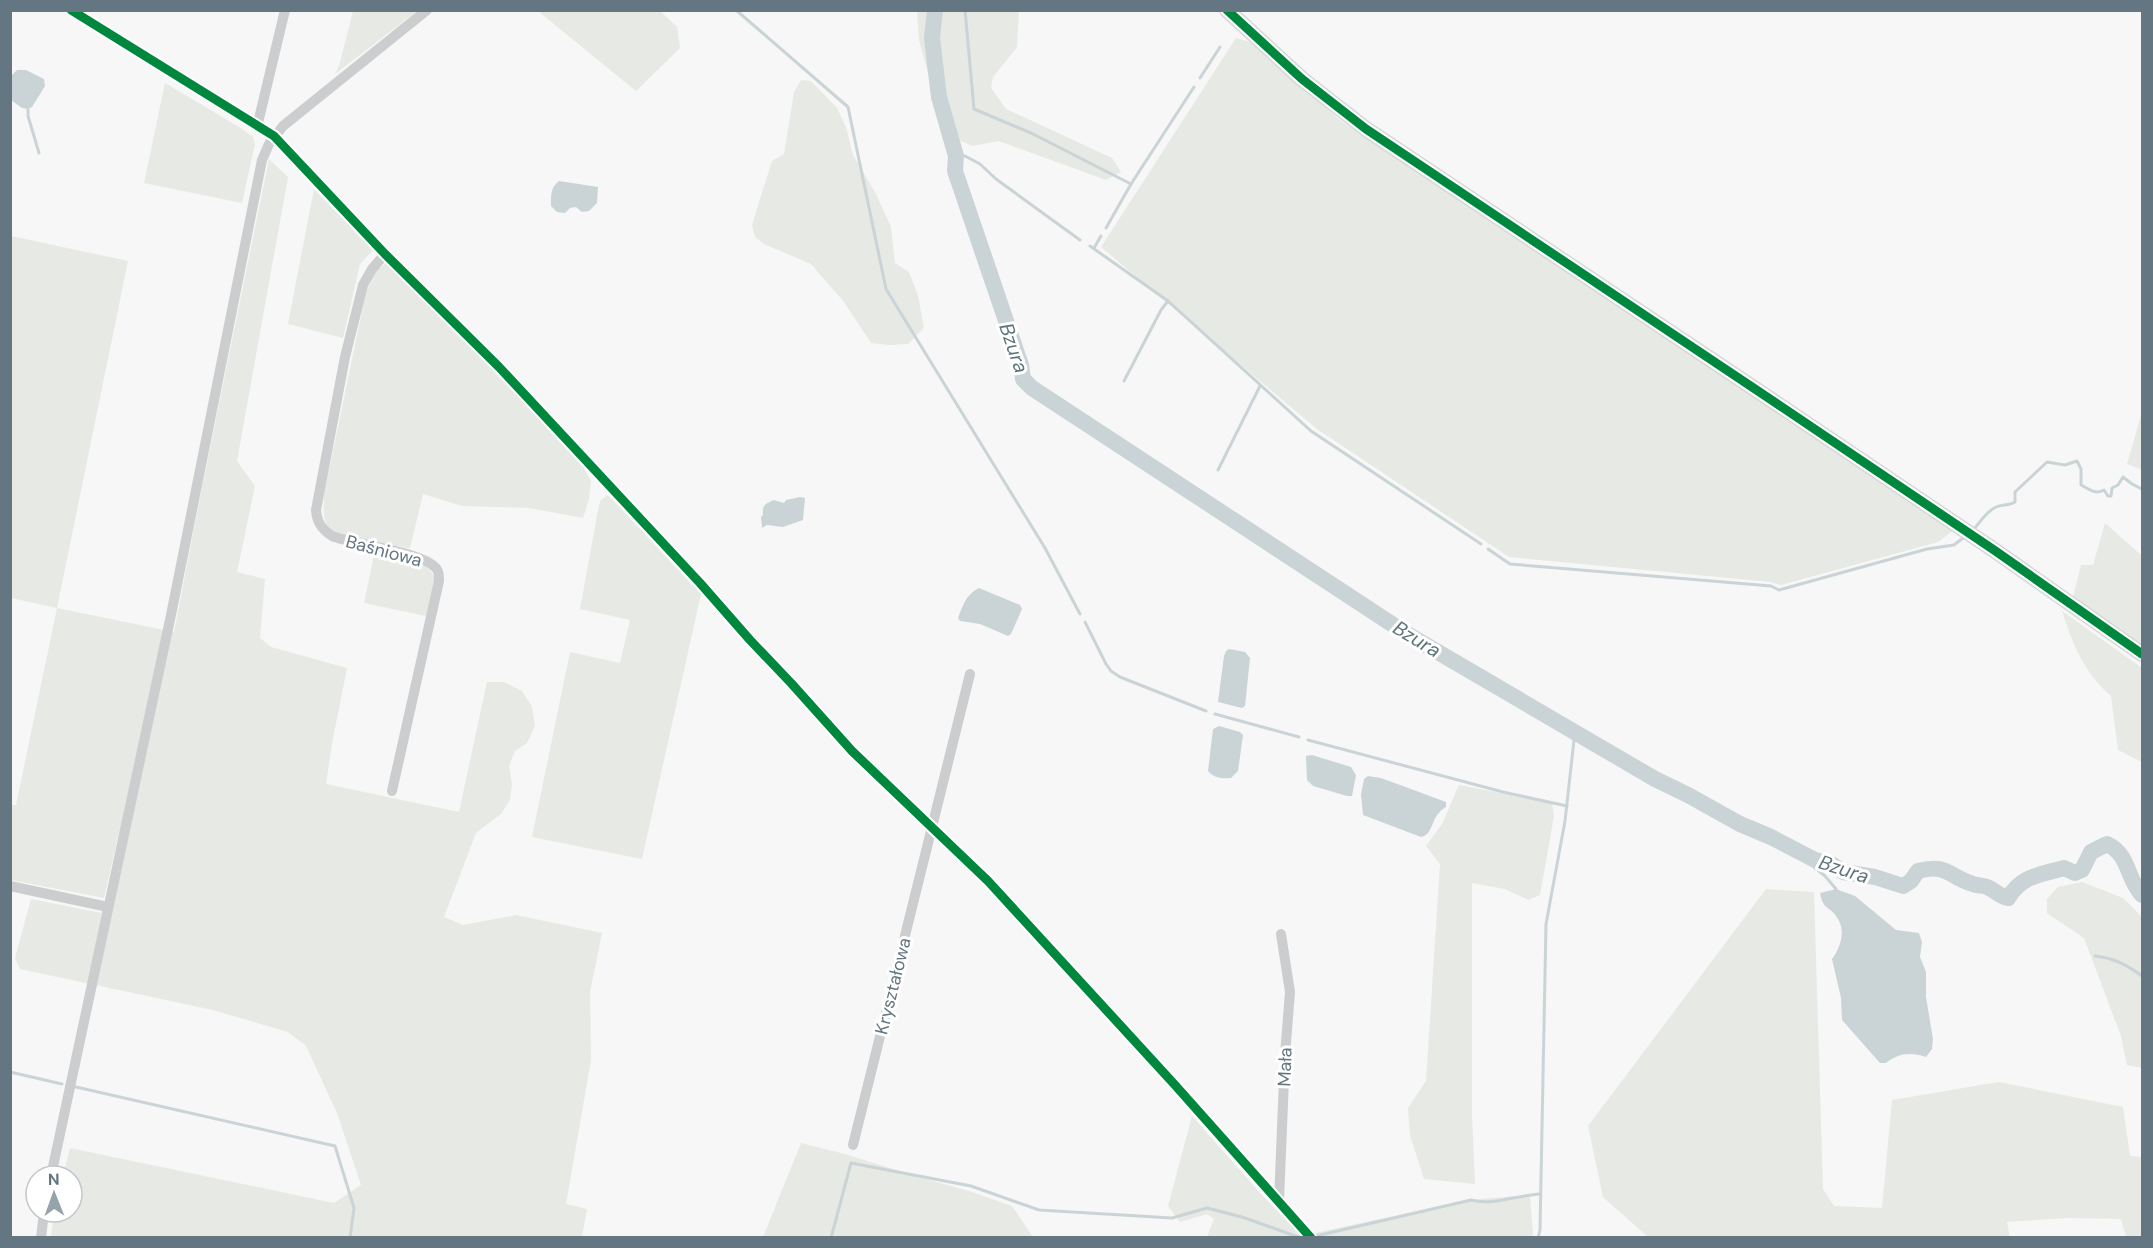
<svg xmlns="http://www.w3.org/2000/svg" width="2153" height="1248" font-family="'DM Sans',sans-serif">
	<rect width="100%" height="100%" fill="#f7f7f7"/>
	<g fill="#e6e9e4">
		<polygon points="353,11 417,11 335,74 339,66"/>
		<polygon points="538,11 660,11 677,27 680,48 636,91"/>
		<polygon points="917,11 1019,11 1017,47 993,77 991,88 1006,109 1112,158 1121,172 1106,180 999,141 972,146 944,133 919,40"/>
		<polygon points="1236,38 1250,42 1341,121 1954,530 1938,542 1781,585 1771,582 1509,557 1317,429 1101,247"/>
		<polygon points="801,80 811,81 837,108 846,127 853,155 876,194 891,227 895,263 909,272 918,296 924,328 908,344 889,345 871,343 844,302 811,264 764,244 755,237 752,225 772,161 784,154 794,92"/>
		<polygon points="165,83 239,127 253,137 255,144 242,203 144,183"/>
		<polygon points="269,159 288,177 237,461 255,486 237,572 265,579 260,638 271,647 347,668 333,738 326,784 459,812 487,682 504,682 522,691 532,707 535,726 527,743 515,751 509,766 512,784 510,800 501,814 476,833 444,917 463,925 516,915 602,933 590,992 591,1060 566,1204 587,1209 582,1237 51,1237 54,1212 72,1212 72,1176 63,1176 70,1148 334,1203 361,1185 337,1113 306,1046 288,1032 213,1010 20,969 15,958 31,899 112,915 119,833 104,898 11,880 10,805 16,805 57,608 11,598 11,236 128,261 57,608 174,632 200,497"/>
		<polygon points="314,189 373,250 360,264 343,338 288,324"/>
		<path d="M386 263 517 395 583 467 591 481 589 499 583 518 529 508 462 506 423 494 410 548C393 545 338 540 328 527 322 518 324 505 324 494L366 292 377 270Z"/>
		<polygon points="2142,412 2142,470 2127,464"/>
		<polygon points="608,495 701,594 642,859 532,837 570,652 620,663 630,620 580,609 599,505 601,500"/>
		<polygon points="2105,523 2142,556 2142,646 2073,597 2081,565 2093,565"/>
		<path d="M375 551C394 555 434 558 435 583 435 593 429 606 426 616L364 603Z"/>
		<path d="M2062 611 2142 668V762L2118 750 2111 696C2084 672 2073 645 2062 611Z"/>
		<polygon points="1459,785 1552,803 1554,816 1540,895 1528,900 1505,889 1472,883 1472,1114 1475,1184 1424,1179 1410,1135 1408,1108 1426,1081 1440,864 1426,846 1442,824"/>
		<polygon points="2082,882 2123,898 2142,917 2142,1068 2127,1065 2121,1036 2084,938 2047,913 2047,899 2058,887"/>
		<polygon points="1766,889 1814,892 1823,1189 1834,1206 1882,1208 1892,1100 1999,1082 2123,1107 2130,1156 2142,1157 2142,1237 2126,1237 2121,1219 2068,1218 2007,1222 2010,1238 1648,1237 1603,1197 1588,1126"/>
		<polygon points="1192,1116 1262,1195 1301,1236 1468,1200 1530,1195 1533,1235 1526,1238 1207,1237 1214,1219 1207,1214 1180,1222 1168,1206"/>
		<polygon points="801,1143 845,1154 918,1177 969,1191 1012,1206 1033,1237 763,1237"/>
	</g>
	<g fill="#cad4d6">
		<polygon points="17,70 26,70 44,79 45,86 32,107 28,109 22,108 11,100 11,76"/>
		<path d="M559 181 598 187 597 203 589 211 582 212 576 207 570 208 565 213 557 212 551 206C551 196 550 188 559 181Z"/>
		<path d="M800 497 805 498 803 520 783 527 767 525 762 528 761 517 763 515C762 505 765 504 774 500L784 503 786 500Z"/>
		<path d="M979 588 1020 605 1022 609 1011 634 1008 636 980 624 960 621 958 618C963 605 966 594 979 588Z"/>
		<polygon points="1229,649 1245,652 1250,658 1245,706 1242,708 1218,702 1224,656 1226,651"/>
		<path d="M1219 726 1240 732 1243 735 1238 771 1231 778C1222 779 1214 778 1208 771L1213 729Z"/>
		<polygon points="1312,755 1351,767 1356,775 1352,796 1347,796 1313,786 1307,780 1306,756"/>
		<path d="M1368 776 1381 778 1446 802V807C1429 817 1435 834 1421 837L1363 815 1361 794 1364 779Z"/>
		<path d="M1836 889 1855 896 1896 930 1919 933 1922 942 1920 957 1926 972V997L1933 1039 1932 1049 1926 1057C1911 1052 1898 1053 1886 1063H1880L1842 1020 1841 998 1832 959C1840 948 1846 932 1838 919 1831 906 1823 911 1820 893Z"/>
	</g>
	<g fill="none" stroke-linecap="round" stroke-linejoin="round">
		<g stroke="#cad4d6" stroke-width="3">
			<polyline points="736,10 848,107 886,289 1045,548 1080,614"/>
			<polyline points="965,10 974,109 1031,133 1131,184"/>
			<polyline points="1200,78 1220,47"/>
			<polyline points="28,109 28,116 39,153"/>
			<polyline points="956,156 965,156 980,164 996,179 1080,240"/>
			<polyline points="1106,228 1131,184 1194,87"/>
			<polyline points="1090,246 1168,301 1311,431 1481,544"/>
			<polyline points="1094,248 1101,236"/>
			<polyline points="1124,381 1161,310 1168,301"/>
			<polyline points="1218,470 1260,386"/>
			<path d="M1974 529C1980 522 1987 511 1996 507 2002 504 2009 506 2015 502V492L2047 462 2065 465 2077 461 2081 469V485C2089 489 2095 495 2104 490L2108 496H2111L2112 488 2118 485 2123 477 2132 484 2142 489"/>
			<polyline points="1488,549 1510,564 1771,586 1779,590 1927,549 1954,545 1963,538"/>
			<polyline points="1085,622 1106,664 1111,671 1120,677 1206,711"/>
			<polyline points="1215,714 1299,737"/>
			<polyline points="1308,740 1503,792 1567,806"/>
			<polyline points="1815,860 1814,867 1825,876 1836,889"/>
			<path d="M2095 956C2114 958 2127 965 2142 976"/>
			<polyline points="10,1072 62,1084"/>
			<polyline points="76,1087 335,1146 354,1208 350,1238"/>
			<path d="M1316 1236 1471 1200C1492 1206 1518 1195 1540 1194"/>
			<polyline points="831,1238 851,1163 971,1186 1039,1210 1172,1218 1207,1208 1242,1217 1301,1238"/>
			<polyline points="1538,1238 1540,1230 1546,924 1565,821 1575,731"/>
		</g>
		<path stroke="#cad4d6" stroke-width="16" d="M935 10 932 38 939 97 956 156 955 171 1021 365 1023 379 1032 388 1407 634 1655 779 1688 795 1740 824 1771 837 1815 860 1830 863 1843 872 1875 877 1903 886 1911 881 1918 871C1947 863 1949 877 1973 884 1977 886 1983 885 1987 887 1995 890 1999 896 2008 898 2022 875 2040 875 2064 868L2075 873 2082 870 2091 852 2107 844C2130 855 2126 878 2142 895"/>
		<defs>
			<polyline id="secondary" points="1227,10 1302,79 1366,129 1770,399 1994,550 2142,654"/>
		</defs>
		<use href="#secondary" stroke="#d3d4d5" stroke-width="16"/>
		<g stroke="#cccdce" stroke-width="10">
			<polyline points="71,10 274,136 385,254 499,367 700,583 750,640 791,683 852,751 988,881 1175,1085 1311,1238"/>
			<polyline points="257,127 285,10"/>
			<path d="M385 254 372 269 363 285 345 357 316 510C317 523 322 529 332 536 355 545 421 551 436 568 439 571 439 576 439 581L392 791"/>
			<polyline points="10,886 108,907"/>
			<polyline points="853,1145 970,674"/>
			<polyline points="51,1176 171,615 262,160 269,144 283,126 427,10"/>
			<polyline points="1279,1201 1285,1055 1290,992 1281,934"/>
			<polyline points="41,1238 44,1212"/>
		</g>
		<use href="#secondary" stroke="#e0e1e1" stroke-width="14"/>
		<defs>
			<g id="cycleway">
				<polyline points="71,10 274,136 385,254 499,367 700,583 750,640 791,683 852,751 988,881 1175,1085 1311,1238"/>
				<polyline points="1227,10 1302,79 1366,129 1770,399 1994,550 2142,654"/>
			</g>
		</defs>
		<use href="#cycleway" stroke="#fff" stroke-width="13"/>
		<use href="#cycleway" stroke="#00873e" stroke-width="9"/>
	</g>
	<g text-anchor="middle" stroke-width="6" stroke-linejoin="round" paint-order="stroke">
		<g font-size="18" fill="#637681" stroke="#fff">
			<text transform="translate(384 551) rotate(15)" y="6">Baśniowa</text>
			<text transform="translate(893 986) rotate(-76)" y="6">Kryształowa</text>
			<text transform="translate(1285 1067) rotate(-88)" y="6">Mała</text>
		</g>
		<g font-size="20" font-style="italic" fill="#5e757b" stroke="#fff">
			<text transform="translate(1014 348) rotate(71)" y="7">Bzura</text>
			<text transform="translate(1417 639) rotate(31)" y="7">Bzura</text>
			<text transform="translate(1844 869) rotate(18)" y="7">Bzura</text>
		</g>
	</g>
	<rect width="2153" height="1248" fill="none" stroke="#637681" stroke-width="24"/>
	<g transform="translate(54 1194) rotate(359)"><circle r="28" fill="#ffffff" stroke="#c1c8cd" stroke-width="1.5"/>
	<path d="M0-4.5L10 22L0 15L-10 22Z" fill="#97a3aa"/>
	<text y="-9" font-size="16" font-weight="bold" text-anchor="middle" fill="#637681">N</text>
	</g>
</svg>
